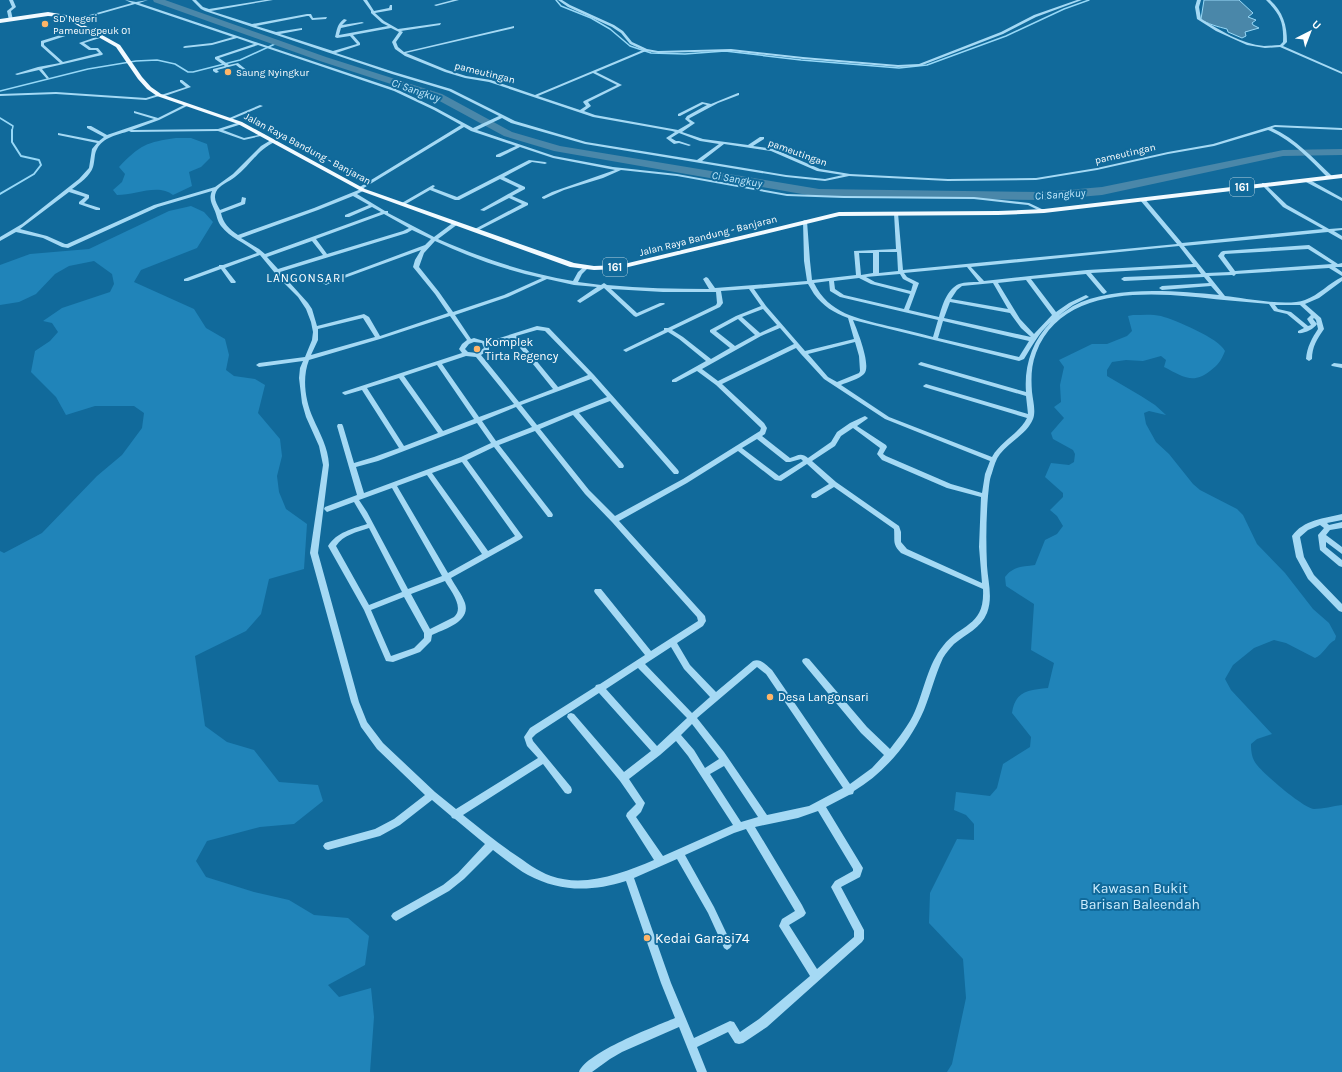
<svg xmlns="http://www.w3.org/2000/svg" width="1342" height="1072" font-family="Karla,sans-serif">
	<rect width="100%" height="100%" fill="#116a9b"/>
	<g fill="#2084b9">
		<path d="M176 138H191L207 144 210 158 201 167 189 172 192 186 173 195C159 183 135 195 117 195L113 190 122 182 125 174 119 167C140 145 147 142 176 138Z"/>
		<polygon points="191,206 204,212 213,222 197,248 141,270 134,282 194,309 206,328 225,339 229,355 226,370 234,376 255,379 265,385 258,413 280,439 282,456 277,476 279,492 286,509 307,524 304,569 269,579 261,614 246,631 195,656 205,726 227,742 254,750 279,782 318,785 323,801 294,824 260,827 207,841 196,861 206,877 254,892 289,900 314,915 348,918 369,936 365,965 328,985 339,997 371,988 374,1017 370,1072 0,1072 0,551 4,553 42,533 97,476 122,455 142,428 144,413 134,406 95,406 66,415 56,397 31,372 35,351 50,341 58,332 52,323 43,321 62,308 110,292 114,284 112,274 94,261 69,266 55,274 36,294 19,302 0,305 0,265 30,254 89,249 169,211"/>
		<path d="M1133 315C1142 315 1152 314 1161 316 1175 320 1219 338 1225 351 1221 361 1218 365 1210 371 1193 385 1182 376 1164 367L1166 360 1161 356 1143 361 1126 360 1112 362 1107 370V376L1141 396 1155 405 1166 415 1149 411 1144 413 1146 424 1156 442 1169 454 1193 484 1200 490 1237 509 1243 515 1257 544 1285 573 1313 609 1329 623 1336 636 1335 640C1327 644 1323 655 1315 658L1286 643 1274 640 1254 648 1233 665 1225 679 1231 690 1272 734 1257 739 1251 744C1251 752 1252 759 1257 765 1264 774 1303 808 1314 809 1323 809 1333 806 1342 805V1072H947L952 1064 966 998 963 959 929 923 930 893 957 839 974 840V824L966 815 954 810 956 792 990 796 997 788 1003 764 1030 747 1031 737 1012 713C1015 691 1028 690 1048 688L1054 663 1031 650 1034 604 1006 586 1005 577C1013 566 1022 567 1035 565L1045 540 1057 534 1063 526 1057 516 1050 510 1063 497V493L1045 477 1051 463 1069 465 1074 462 1075 454 1073 450 1053 439 1051 433 1064 418 1054 407 1061 402 1060 385 1064 367 1059 360 1092 344H1107L1127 336 1132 331 1128 316Z"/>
	</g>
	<path fill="#4a87a9" stroke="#97d8f7" d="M1204 0H1239L1253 13 1248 17 1256 20 1252 23 1253 25 1259 28 1245 32 1246 36 1242 38 1228 32 1227 29C1219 27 1207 24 1201 19Z"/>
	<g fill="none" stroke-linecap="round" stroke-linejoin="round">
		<g stroke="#97d8f7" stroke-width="1.5">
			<polyline points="556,0 561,6 591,18 610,29 630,46 651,53 685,54 725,51 801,60 899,68 927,65 1006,36 1064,9 1089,0"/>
			<polyline points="0,91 88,69 136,61 157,60 175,64 188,72 193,72 240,60 277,43"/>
			<polyline points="0,118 13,126 12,131"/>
		</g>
		<polyline stroke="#97d8f7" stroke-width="2" points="0,194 34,174 41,165 39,160 21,156 12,142 12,130"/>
		<polygon fill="#4a87a9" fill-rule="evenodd" points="153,0 165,0 326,57 442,94 512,132 560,146 819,189 1044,192 1102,187 1283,150 1342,149 1342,155 1283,156 1102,195 1044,200 819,197 554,151 504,136 434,98 320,61 154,2"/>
		<g fill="#a5d9f4" fill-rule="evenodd">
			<polygon points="9,0 13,0 16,7 11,11 13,20 11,21 9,20 7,11 12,7"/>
			<path d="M125 0 136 2 148 0 139 3 396 89 436 108 473 128 499 116 449 91 392 74 205 11 201 9 192 0H196L203 7 209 9 265 0H273L211 11 252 24 307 14H311L313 18 327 17 326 19 312 20 309 16H307L256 26 276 32 302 28V30H301L280 34 333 51 357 44 350 36 337 38 335 37C337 30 337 24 344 19L347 20 342 25 362 22 364 23 341 28 339 35 388 26 382 23 371 13V11L363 0H367L374 11 389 8 390 5H392V10L375 13 384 21 398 29 441 23 440 25 401 31 403 32 396 42 398 47 404 52 514 26V28L406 53 447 70 466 76 491 80 535 95 643 50 630 44 621 33 612 27 568 7 558 0H562L570 5 614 25 623 31 632 42 647 49 658 51 731 49 803 57 898 65 919 64 1001 32 1034 15 1077 0H1082L1036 17 1003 34 920 66 898 67 803 59 731 51 658 53 646 51 596 72 622 85 588 102 591 106 584 111 595 115 678 130 690 123 685 119 687 116 707 105 703 104 680 116H678V114L702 102 711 104 738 93H739V95L718 103 690 118 689 119 695 123 682 132 703 139 748 145 760 137H764V139L753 146 774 149 820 169 850 174 948 179 1036 178 1097 168 1168 152 1213 144 1275 125 1342 128V130L1275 127 1272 128C1296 139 1313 158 1332 176V178H1328C1310 160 1292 140 1268 130L1214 146 1168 154 1097 170 1036 180 948 181 849 176 825 181 786 177 585 144 511 123 502 118 477 130 554 156 613 167 677 174 787 194 844 196 974 197 1029 203 1046 211 1042 212 1028 205 974 199 844 198 787 196 677 176 621 170 603 178 564 190 544 199 542 198V197L552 192 615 170 553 158 520 147 500 157H496V155L516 146 471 131 464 127 362 189 365 190 357 194 385 211H388V213L434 237 454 222H458V224L438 239C481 258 526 273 573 281L578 272 586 265 589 267 582 274 578 282 601 285 604 283 607 285C641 288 675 289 709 289L703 279 706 277 708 278 715 288 807 281 804 261 803 221 805 220 807 221 810 261 812 280 856 275 854 251 896 249 894 213 896 212 898 213 903 270 1177 244 1140 200V199L1142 198H1144L1182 243 1323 229 1283 207 1262 185V183H1264L1287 205 1329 229 1342 228V230L1334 231 1342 236V240L1328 232 1184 246 1206 273 1230 272 1218 256 1221 252 1223 251 1309 245 1338 264 1342 263V267H1335L1342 272V276L1329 268 1236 274 1234 276 1232 275 1209 276 1225 296C1246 298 1286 307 1305 300 1319 295 1329 283 1342 277V281L1319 298 1305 304 1321 318 1324 329C1317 339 1312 347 1312 359L1309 361 1306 359C1307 347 1312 338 1318 329L1316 320 1314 318 1313 319 1317 324C1314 329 1304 334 1298 333V331L1304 328 1287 314 1274 311 1269 304C1254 303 1239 301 1224 300 1164 293 1063 280 1036 353 1031 366 1031 379 1032 392 1033 401 1036 411 1033 419 1027 434 1010 441 1000 454 996 459 994 466 992 473 989 480 989 489 988 496 986 520 986 543 987 566 988 582 993 597 987 613 981 628 966 634 954 644 950 648 946 653 943 658 935 675 931 693 924 710 910 743 884 773 854 791L853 794 849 795 826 807 863 868 860 877 841 887 864 930V939L862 942 767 1027 743 1043 739 1044 735 1043 728 1032 697 1047 707 1072H697L679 1027 622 1052 610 1059 592 1072H579C587 1052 654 1027 675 1018L661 983 626 881C591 892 560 892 528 875 515 868 504 858 493 850L464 879 449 891 396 921 393 919 391 916 393 913 443 885 458 873 485 844 455 819 452 818 451 816 432 800 400 825 380 836 328 850 325 849 323 846 325 843 328 842 375 829 394 819 425 795 377 749 361 727 351 702 310 553 323 465 319 446 306 417 302 403 299 378 300 368 303 361 259 367 256 365 259 363 305 357 312 340 313 332 311 322 306 309 298 297 279 278 260 255 225 268 236 282 235 283H231L221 269 188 281H184V279L219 266V265H223L257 253C246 243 230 238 221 226 217 221 217 215 214 209 211 202 209 198 212 191L158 207 68 248 62 247 43 238 16 232 0 241V237L22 224 79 179 89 168 92 149 97 143 58 135V133L99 141 104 137 87 128V126H91L107 135 154 119 134 113V111L158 118 186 104 189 105 159 120 132 130 218 129 240 122H242V124L223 130 244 138 263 134 265 135 244 140 218 131 131 132 129 131C118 135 103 137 97 149 94 154 95 161 93 167 91 175 79 184 72 189L89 195V198L84 203 100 208V210H96L79 204V202L85 197 69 192 20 229 47 236 65 244H67L154 205 215 187 233 174 261 146 271 140H275V142C257 150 250 166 235 177 229 182 219 185 216 192 213 199 217 204 220 210L241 202 242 197 246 198 245 204 221 213C223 223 229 229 238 235L314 208 361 189 358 188 461 125 434 110 394 91 258 45 219 58 229 65 238 63 249 72V74H247L236 65 217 70 219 72 216 73 213 71V69L225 66 215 59V57L254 44 237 38 212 45 184 48 183 47 185 46 212 43 233 37 135 4 75 21 72 20 132 3ZM391 28 399 32 392 42 395 49 405 56 445 72 465 78 489 82 593 117 672 131 675 132 666 138 674 144 679 143 689 146 691 145 679 141H676L671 138 679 133 700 141 719 144 697 160 586 142 515 121 451 89 394 72 336 53 360 45V43L353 35ZM593 73 617 85 584 101 583 102 586 106 580 110 538 96ZM724 144 771 151 817 171 843 175 825 179 786 175 702 161ZM353 196 369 205 345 215V217H349L372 207 381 212 265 254 259 249 241 238 318 210ZM384 214 409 228 403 231 327 254 316 239ZM412 230 431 239 425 245 323 283 326 285 328 284 421 250 415 260 413 267 435 294 448 313 380 336 369 317 364 314 317 326 312 309 308 303 280 272 407 233ZM312 241 323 255 278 269 267 257ZM435 241C469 257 505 270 542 278L504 295 453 312 439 292 419 267 424 253ZM1179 246 1193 264 1087 270 984 281 971 267ZM1308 249 1332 264 1235 271 1224 256 1225 254ZM879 252H897L898 271 879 273ZM859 253H873V273L861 275ZM967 267 979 282C973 282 965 282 959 284 947 289 942 306 939 317L909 310 919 283 907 277 904 273ZM1196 267 1201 274 1124 277 1121 279 1124 281 1204 277 1209 283 1162 286 1159 288 1162 290 1211 286 1219 295C1176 291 1112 285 1073 306 1068 309 1063 313 1058 316L1073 305 1089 297 1086 295 1069 303 1056 312 1031 279 1086 274 1102 293 1104 294 1107 292 1091 273ZM900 274 903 279 913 284 911 291 875 282 866 277ZM859 278 871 284 910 294 904 309 844 295 835 289 834 281ZM547 279 574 285 597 287 578 300 577 301 580 303 604 288 634 316 636 317 665 304 664 303H660L637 313 611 289 663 292H716L717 303 716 305 668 328H664V330L623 350 626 352 628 351 668 332 679 339 706 361 672 380V382H676L697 371 716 385 760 427 761 428 760 431 683 479 615 516 589 490 540 429 573 415 619 468H623L624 466 623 464 579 413 610 401 674 474H678L679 472 678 470 594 375 549 328 537 326 487 342 474 338 471 339 455 315 508 297ZM1026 280 1052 315 1034 334 1020 319 998 283ZM829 281 830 291 840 297 938 320 933 337C918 333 903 329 888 326 857 318 829 314 814 283ZM993 283 1008 309 951 299 957 290 962 286ZM808 284C810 287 812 291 814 294 823 306 834 313 848 318L854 339 805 351 766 306 754 289ZM749 289 761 306 736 316 710 330V332L730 348 711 359 683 337 672 330 720 307 723 303 721 291ZM950 302 1010 313 1021 328 1031 337 944 318ZM1275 305H1300L1311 315 1307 319 1311 325 1308 326 1291 312 1278 309ZM763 309 777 325 760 333 742 317ZM450 316 467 340 462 344 459 349 462 353 343 392 342 393 345 395 362 390 399 448 374 457 354 463 343 426 342 424H338L337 426 357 495 325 507 324 509 327 512 354 502 367 524C352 529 337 532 328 546L364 610 386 661 393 662 420 652 431 641 432 635C444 629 471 622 465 603 462 594 455 586 451 578L521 539 523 537 467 460 494 447 548 517H552L553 515 552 513 499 445 535 431 585 494 612 522 697 617 698 621 651 651 601 589H595L594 591 595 593 645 655 600 684 596 685 595 687 530 728 524 737 527 746 538 758 456 809 435 792 383 743 367 722 359 702 318 553 329 465C328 447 320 434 313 418 305 400 302 378 309 360L380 339ZM363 318 375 337 311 355 318 340V329ZM738 319 755 335 735 346 716 331ZM853 320 1019 361 1024 359C1032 346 1039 333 1051 322 1032 341 1024 366 1026 392L921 362 918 364 919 365 1026 396 1028 414 926 384 923 386 924 387 1027 418C1019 434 1001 441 992 457L889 417 841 385C848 382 859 379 864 374 872 366 857 330 853 320ZM943 321 1029 341 1019 357 938 338ZM780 328 794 344 718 381 702 369 761 336ZM537 330 545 331 588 375 558 387 516 336ZM512 338 553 389 519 402 481 355 489 350V345ZM474 342 482 343 484 348 477 353 468 352 465 349 469 344ZM855 342 859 356 860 371 859 373 837 382 828 377 808 354ZM796 348 801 354 824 379 885 419 990 461 985 474 982 493 951 484 886 456 883 454 887 447 886 445 857 426 867 419 868 418 865 416 850 423 837 432 831 442 808 458C801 452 797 456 790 458L762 436 765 434 767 428 764 423 722 384ZM466 356 476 357 514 404 479 417 442 364ZM437 365 474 419 443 431 404 376ZM399 378 438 433 404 446 367 388ZM591 379 607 397 537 425 521 405ZM516 407 532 427 496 441 482 421ZM477 423 491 443 461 457 364 493 356 467 378 461ZM853 428 880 448 877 454 882 460 947 488 981 497 979 547 982 583 907 549 901 542V532L899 526 836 482 812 461 835 446 841 436ZM757 439 786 462H790L801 459 803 461 779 476 742 448ZM738 451 775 480 781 481 807 464 829 484 812 494 811 496 812 498H816L834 487 894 529C895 541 892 544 901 553L983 589C985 627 961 623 943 646 928 664 924 690 915 711 909 725 899 737 890 749L867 727 809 659 806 658 803 659 802 661 803 663 861 733 884 755 872 768 850 784 772 670C766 665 761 658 753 661L716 692 690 665 677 643 703 626 706 621 705 616 619 521 687 483ZM462 462 515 536 488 551 432 473ZM427 475 482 554 448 573 397 486ZM392 488 442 576 408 589 367 512 359 500ZM369 528 402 592 369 605 336 546C343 535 357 532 369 528ZM445 581C450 590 465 607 454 617L430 629 411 594ZM404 597 424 633V638L414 648 391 656 371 610ZM671 647 684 669 710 697 692 713 645 664ZM757 667 766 674 843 788 809 806 767 815 724 752 697 718ZM638 668 687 718 657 746 606 689ZM599 693 651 751 624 772 574 714 571 713 568 714 567 717 620 781 636 804 627 813 626 816 654 860C623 873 585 888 551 876 537 871 526 862 514 854 496 842 480 828 463 815L543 764 565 793 568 794 571 793 572 790 571 787 533 741 532 738 536 734ZM692 724 719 759 705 768 694 750 681 735ZM676 741 688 756 733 825 663 856 636 817 641 812 645 803 629 779 660 755ZM724 766 758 817 741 822 710 774ZM818 811 853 869V871L835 881 831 887 854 931V937L817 969 789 925 804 916 806 913 802 905 755 827 798 818ZM746 829 795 911 782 919 779 926 810 976 759 1019 740 1032 734 1022 730 1021 694 1038 671 983 634 878 677 859 708 913 724 948 727 950 730 948 732 945 714 907 685 855 734 833Z"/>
			<polygon points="453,0 459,0 436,6 434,5"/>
			<path d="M1197 0H1201L1199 7 1201 19C1220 30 1241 44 1264 46 1269 46 1275 45 1280 45L1283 42C1284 22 1280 14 1266 0H1270C1283 12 1287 25 1287 42L1283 46 1342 72V74L1280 47 1265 48 1247 45 1216 31 1197 19 1195 7Z"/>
			<polygon points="87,27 90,28 44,43 44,45 63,62 99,53 96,50 89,50 79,43 102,35 104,36 103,37 84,43 91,48 98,48 103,54 102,55 42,69 49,78 47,79 39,70 17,75 15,74 38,67 60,63 41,46 41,41"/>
			<polygon points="180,80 182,80 191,87 162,97 159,96 146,100 56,94 0,96 0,94 56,92 146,98 159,94 161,95 186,87 180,82"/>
			<polygon points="260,105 263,106 230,120 227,119"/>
			<polygon points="529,160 545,162 547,163 545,164 532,162 504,177 525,187 525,189 512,196 528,203 528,205 477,231 473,230 522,204 509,198 484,211 480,210 519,188 500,179 459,200 455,200 430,190 404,205 400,204 433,185 435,186 433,188 457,197"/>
			<polygon points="1304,179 1308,179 1342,198 1342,201 1304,181"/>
			<polygon points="1334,363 1342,364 1342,368 1332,366 1331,365"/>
			<path d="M1342 514V520L1327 523 1329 525 1342 522V528L1330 530 1326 535 1342 547V554L1326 542V547L1342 560V567L1339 566 1320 550 1318 535 1324 528 1320 525 1308 530 1300 537 1304 557 1314 575 1342 604V612L1339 611 1308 579 1296 557 1292 536C1303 520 1325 518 1342 514Z"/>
		</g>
		<polygon fill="#f2faff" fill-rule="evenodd" points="48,12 66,15 120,45 142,77 151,87 161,94 242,122 365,189 574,263 594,266 620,265 839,212 998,211 1044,209 1342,174 1342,178 1044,213 998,215 839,216 620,269 594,270 570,267 361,191 238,124 157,96 147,89 138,79 116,47 63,17 48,16 0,23 0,19"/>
	</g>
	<g fill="#ffb568" stroke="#116a9b" stroke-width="1.5">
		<circle cx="45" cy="24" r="4"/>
		<circle cx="228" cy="72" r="4"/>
		<circle cx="477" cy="349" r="4"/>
		<circle cx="770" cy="697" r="4"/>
		<circle cx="647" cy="938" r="4"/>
	</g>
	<g text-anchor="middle" stroke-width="4" stroke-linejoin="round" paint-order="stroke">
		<g font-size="10" fill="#fff" stroke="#116a9b" text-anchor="start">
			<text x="53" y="22">SD Negeri<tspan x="53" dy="12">Pameungpeuk 01</tspan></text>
			<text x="236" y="76">Saung Nyingkur</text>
		</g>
		<g font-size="10" fill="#fff" stroke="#116a9b">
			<text transform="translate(485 72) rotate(14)" y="4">pameutingan</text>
			<text transform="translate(308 148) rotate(28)" y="4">Jalan Raya Bandung - Banjaran</text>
			<text transform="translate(798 152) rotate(20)" y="4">pameutingan</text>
			<text transform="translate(1125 153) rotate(-13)" y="4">pameutingan</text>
			<text transform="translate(708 235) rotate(-14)" y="4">Jalan Raya Bandung - Banjaran</text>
		</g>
		<g font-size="11" font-style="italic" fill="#c1e8fc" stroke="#116a9b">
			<text transform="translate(416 90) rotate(19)" y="4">Ci Sangkuy</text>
			<text transform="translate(737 179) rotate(10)" y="4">Ci Sangkuy</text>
			<text transform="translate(1060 194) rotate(-4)" y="4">Ci Sangkuy</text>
		</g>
		<g fill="#116a9b" stroke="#b8d2e1" stroke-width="1">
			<rect x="1230" y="178" width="24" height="18" rx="3"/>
			<rect x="603" y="258" width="24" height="18" rx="3"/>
		</g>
		<g font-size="11" font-weight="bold" fill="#fff">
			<text x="1242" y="191">161</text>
			<text x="615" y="271">161</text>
		</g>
		<g font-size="12" letter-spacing="1" fill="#fff" stroke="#116a9b">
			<text x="306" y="282">LANGONSARI</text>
		</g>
		<g font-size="12" fill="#fff" stroke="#116a9b" text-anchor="start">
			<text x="485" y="346">Komplek<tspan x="485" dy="14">Tirta Regency</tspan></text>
			<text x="778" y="701">Desa Langonsari</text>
		</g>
		<g font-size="14" fill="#ceedfe" stroke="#116a9b">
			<text x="1140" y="893">Kawasan Bukit<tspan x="1140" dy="16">Barisan Baleendah</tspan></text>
		</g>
		<g font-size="14" fill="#fff" stroke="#116a9b" text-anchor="start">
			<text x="655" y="943">Kedai Garasi74</text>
		</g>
	</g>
	<g transform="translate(1310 32) rotate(42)" stroke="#116a9b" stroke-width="3" paint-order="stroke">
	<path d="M0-3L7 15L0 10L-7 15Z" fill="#ffffff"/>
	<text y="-6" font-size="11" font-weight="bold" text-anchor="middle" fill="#ffffff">U</text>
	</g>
</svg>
